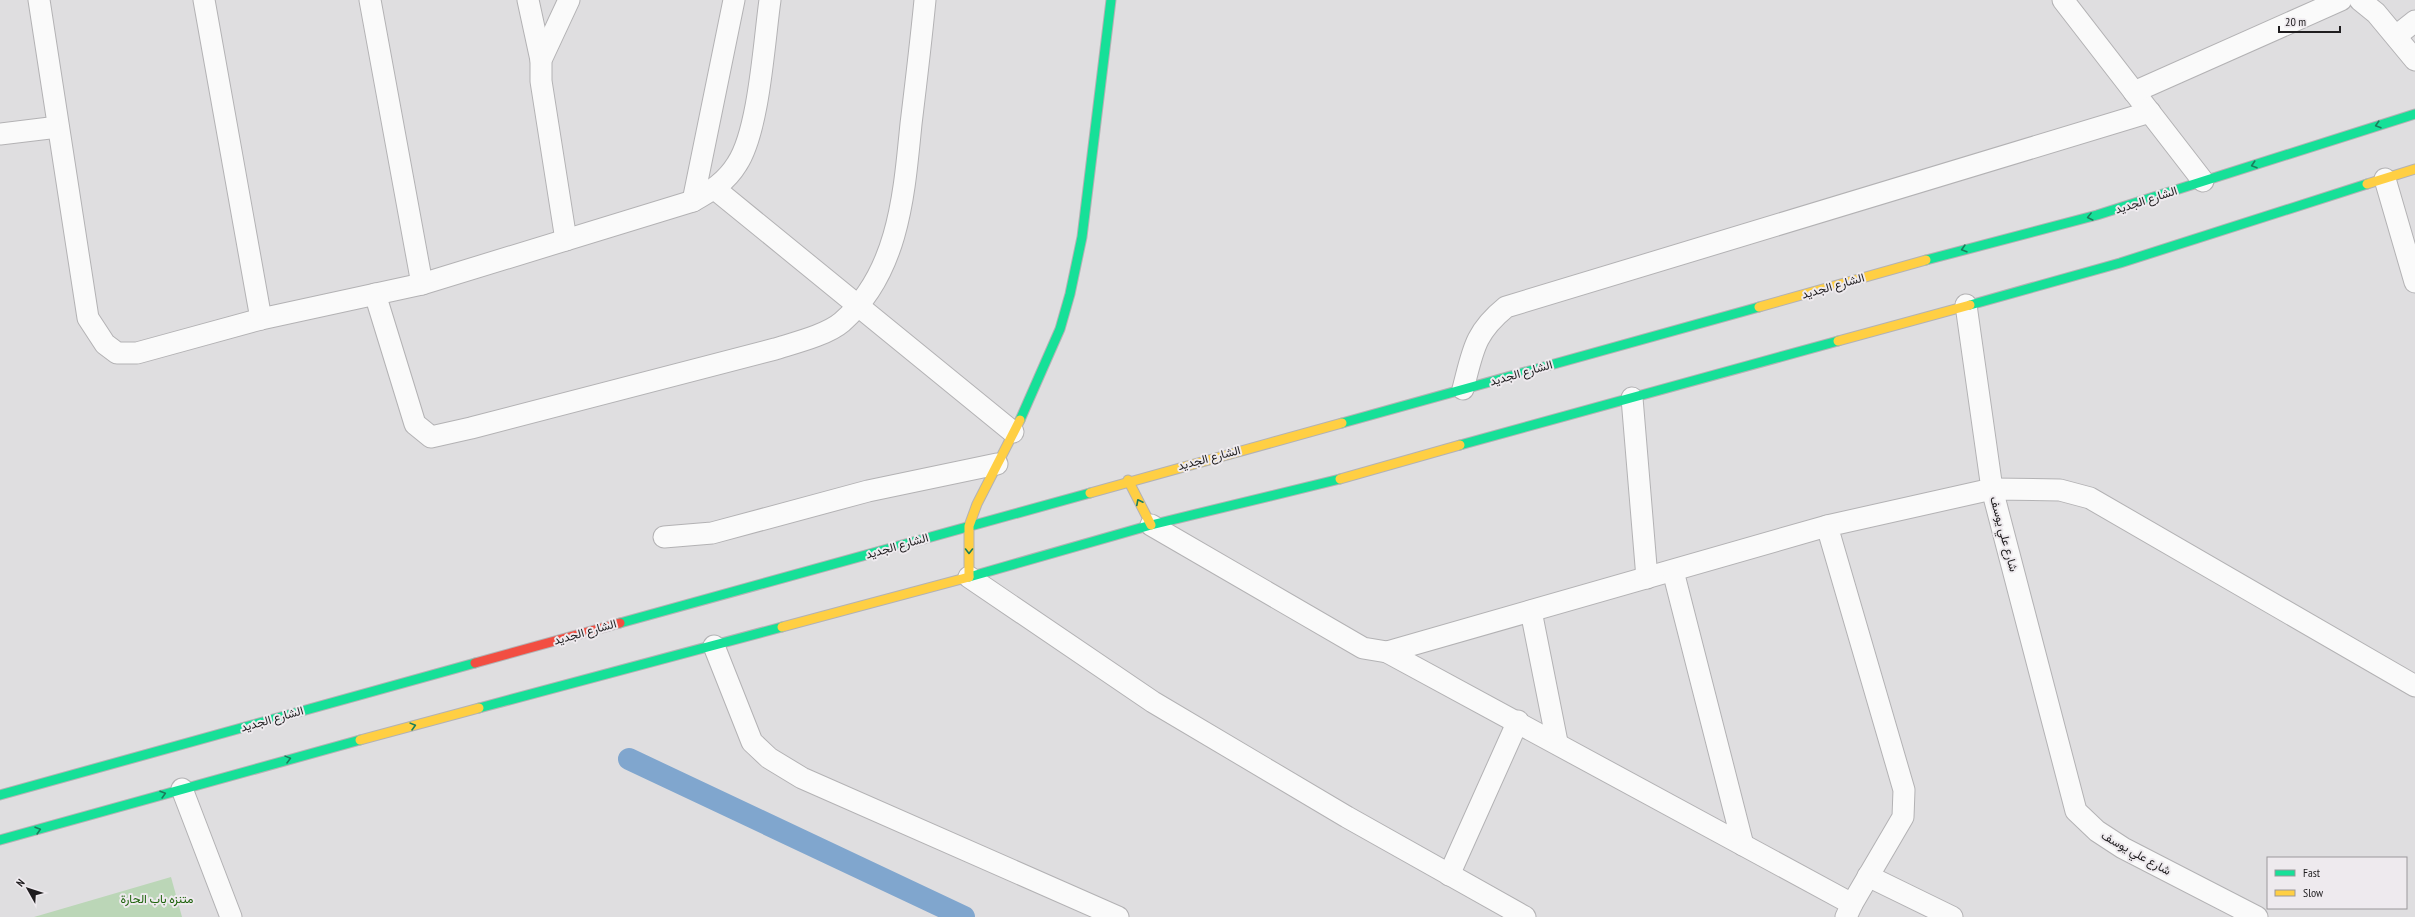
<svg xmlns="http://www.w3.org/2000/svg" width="2415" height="917" font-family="'PT Sans Narrow',Vazirmatn,sans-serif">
	<rect width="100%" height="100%" fill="#dfdee0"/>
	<polygon fill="#bbd6b7" points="171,877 182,917 34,917"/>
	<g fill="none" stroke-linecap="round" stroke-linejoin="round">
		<polyline stroke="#80a6ce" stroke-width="22" points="629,759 964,917"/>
		<defs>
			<g id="street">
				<polyline points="39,0 88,318 105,344 117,353 137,353 261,319 204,0"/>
				<polyline points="370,0 422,284"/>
				<polyline points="528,0 541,60"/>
				<polyline points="2063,0 2203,181"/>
				<polyline points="2360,0 2376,13 2415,60"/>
				<polyline points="2396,36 2415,21"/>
				<polyline points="2134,92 2341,0"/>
				<polyline points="0,134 58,127"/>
				<polyline points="2385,179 2415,282"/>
				<polyline points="715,189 1013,432"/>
				<polyline points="693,201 734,0"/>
				<polyline points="566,240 541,81 541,60 569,0"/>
				<path d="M375 294 415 424 431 437 471 428 775 349C794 343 827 335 842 322 899 272 904 194 911 124 916 83 921 41 925 0"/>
				<path d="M261 319 422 284 693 201C711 191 726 182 737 164 759 131 764 42 770 0"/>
				<path d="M1463 389C1473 351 1474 333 1506 307L2150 112"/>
				<polyline points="1632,398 1647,578"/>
				<polyline points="1151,525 1363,648 1387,652 1827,526"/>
				<polyline points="664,537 712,533 868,491 997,464"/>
				<polyline points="1673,571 1743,845"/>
				<polyline points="969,577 1153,702 1347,817 1525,917"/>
				<polyline points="1531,611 1557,742"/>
				<polyline points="714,646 752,742 769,758 802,778 1118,917"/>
				<polyline points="1387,652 1852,904"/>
				<polyline points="182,789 231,917"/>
				<polyline points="1449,875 1518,721"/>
				<polyline points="1868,876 1952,917"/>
				<polyline points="1846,917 1852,904 1903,817 1904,790 1827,526 1992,489 1966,305"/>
				<polyline points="2257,917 2123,848 2097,831 2076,811 1992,489 2060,490 2090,498 2415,686"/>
			</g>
			<g id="fast">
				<polyline points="1926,260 2097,215 2415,114"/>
				<polyline points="1970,305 2120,263 2367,184"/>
				<polyline points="1020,420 1060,329 1070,294 1082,237 1111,0"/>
				<polyline points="1342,423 1759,307"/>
				<polyline points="1460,445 1838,341"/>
				<polyline points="969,577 1151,525 1340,479"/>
				<polyline points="620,623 1090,493"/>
				<polyline points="479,708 782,627"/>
				<polyline points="0,795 475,663"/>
				<polyline points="0,840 360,740"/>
			</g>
			<g id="slow">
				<polyline points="2367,184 2415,169"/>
				<polyline points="1759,307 1926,260"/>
				<polyline points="1838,341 1970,305"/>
				<polyline points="1340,479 1460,445"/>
				<polyline points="1128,480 1151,525"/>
				<polyline points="1090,493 1342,423"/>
				<polyline points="969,577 969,526 977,504 1020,420"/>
				<polyline points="782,627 969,577"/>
				<polyline points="360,740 479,708"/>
			</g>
			<polyline id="jam" points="475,663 620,623"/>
		</defs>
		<use href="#street" stroke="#b3b2b4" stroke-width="23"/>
		<use href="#fast" stroke="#b3b2b4" stroke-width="11"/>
		<use href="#slow" stroke="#b3b2b4" stroke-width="11"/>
		<use href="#jam" stroke="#b3b2b4" stroke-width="11"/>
		<use href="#street" stroke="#fafafa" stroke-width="21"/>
		<use href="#fast" stroke="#16e098" stroke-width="9"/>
		<use href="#slow" stroke="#ffcf43" stroke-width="9"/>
		<use href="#jam" stroke="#f24e42" stroke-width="9"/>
	</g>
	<defs><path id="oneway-chevron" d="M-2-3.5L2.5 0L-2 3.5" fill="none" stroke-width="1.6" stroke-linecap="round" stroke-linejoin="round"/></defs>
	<g stroke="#1a7e5c">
		<use href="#oneway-chevron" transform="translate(2378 125) rotate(163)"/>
		<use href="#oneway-chevron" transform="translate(2254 165) rotate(162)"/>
		<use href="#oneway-chevron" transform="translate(2090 217) rotate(166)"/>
		<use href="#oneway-chevron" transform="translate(1964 249) rotate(164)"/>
		<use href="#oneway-chevron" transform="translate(1139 502) rotate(-117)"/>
		<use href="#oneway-chevron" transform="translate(969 551) rotate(90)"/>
		<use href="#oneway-chevron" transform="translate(413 726) rotate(-15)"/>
		<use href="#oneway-chevron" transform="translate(288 759) rotate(-15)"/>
		<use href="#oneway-chevron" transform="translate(163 794) rotate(-16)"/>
		<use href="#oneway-chevron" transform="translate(38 830) rotate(-16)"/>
	</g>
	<g text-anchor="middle" stroke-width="4" stroke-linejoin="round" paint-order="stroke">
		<g font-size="12" fill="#1f1d1f" stroke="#eeeaee">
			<text transform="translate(2146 200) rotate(-18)" y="4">الشارع الجديد</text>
			<text transform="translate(1833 286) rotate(-16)" y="4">الشارع الجديد</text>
			<text transform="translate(1521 373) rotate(-16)" y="4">الشارع الجديد</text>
			<text transform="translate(1209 458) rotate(-15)" y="4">الشارع الجديد</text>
			<text transform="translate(2004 534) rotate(75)" y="4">شارع علي يوسف</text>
			<text transform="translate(897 546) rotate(-16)" y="4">الشارع الجديد</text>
			<text transform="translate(585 632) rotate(-16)" y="4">الشارع الجديد</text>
			<text transform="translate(272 719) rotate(-16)" y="4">الشارع الجديد</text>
			<text transform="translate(2136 853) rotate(29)" y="4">شارع علي يوسف</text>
		</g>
		<g font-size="12" fill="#1d630b" stroke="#eeeaee">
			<text x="157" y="903">متنزه باب الحارة</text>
		</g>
	</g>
	<rect x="2267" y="857" width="140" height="52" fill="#eeeaee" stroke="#9b989b"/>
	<rect x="2275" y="870" width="20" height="6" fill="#16e098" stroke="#9b989b"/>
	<text x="2303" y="877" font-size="12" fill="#1f1d1f">Fast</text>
	<rect x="2275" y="890" width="20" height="6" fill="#ffcf43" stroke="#9b989b"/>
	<text x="2303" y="897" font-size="12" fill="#1f1d1f">Slow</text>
	<g transform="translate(28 889) rotate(309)" stroke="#eeeaee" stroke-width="3" paint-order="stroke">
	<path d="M0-3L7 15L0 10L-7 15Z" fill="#1f1d1f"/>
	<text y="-6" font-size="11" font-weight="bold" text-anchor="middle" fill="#1f1d1f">N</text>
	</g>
	<path d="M2279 26v6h61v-6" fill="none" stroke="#1f1d1f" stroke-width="2"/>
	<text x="2285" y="26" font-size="12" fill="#1f1d1f" stroke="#eeeaee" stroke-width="3" paint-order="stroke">20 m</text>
</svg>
